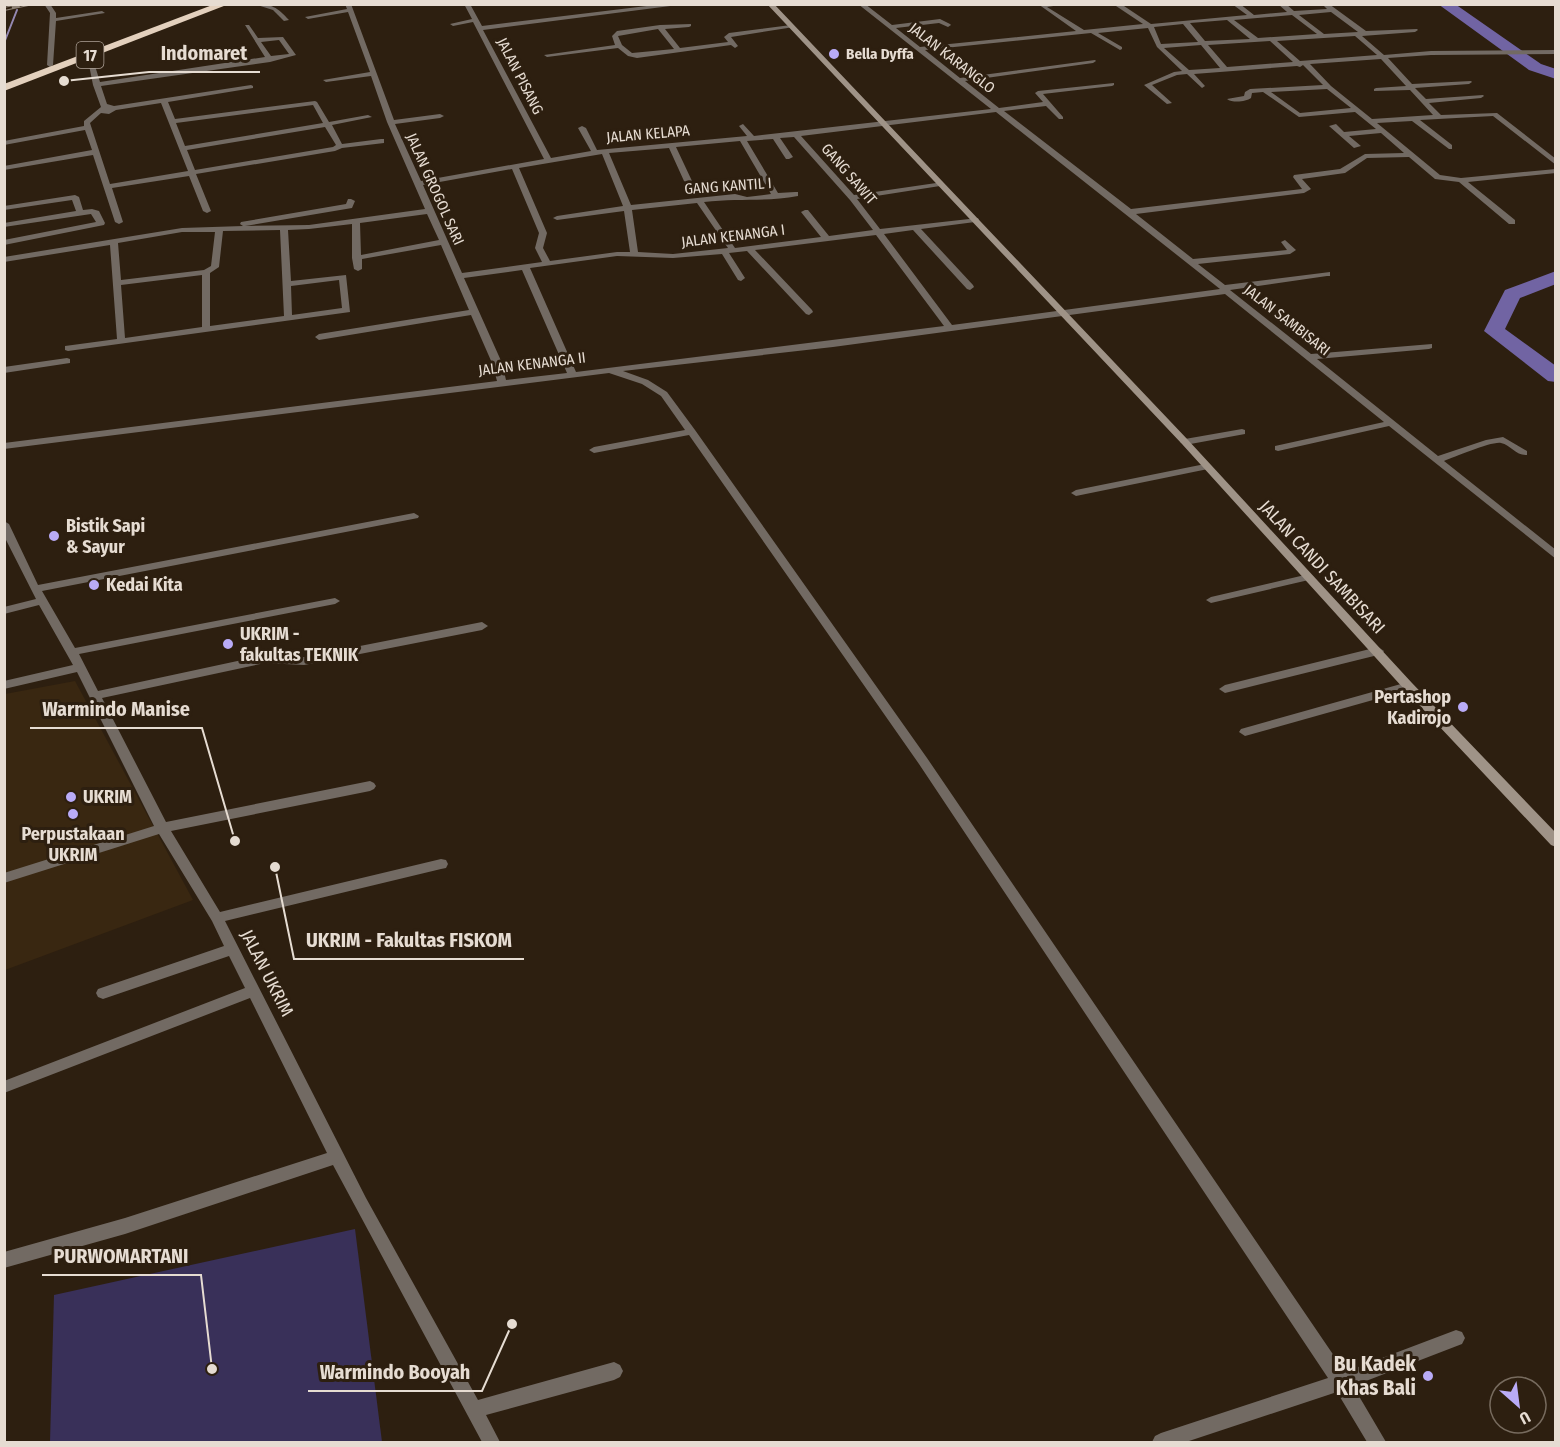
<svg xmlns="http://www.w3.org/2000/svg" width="1560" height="1447" font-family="'Fira Sans Condensed',sans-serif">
	<rect width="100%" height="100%" fill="#2d1f10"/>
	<polygon fill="#392711" points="75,681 193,900 5,970 5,694"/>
	<polygon fill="#393059" points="355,1229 382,1442 50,1442 54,1295"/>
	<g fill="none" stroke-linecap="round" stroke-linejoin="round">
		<polyline stroke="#9488b1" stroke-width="2" points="4,43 17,10"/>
		<g fill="#7164a3" fill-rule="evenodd">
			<polygon points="1438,4 1455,4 1541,64 1556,69 1556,79 1529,70"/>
			<polygon points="1556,271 1556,284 1520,298 1505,329 1556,366 1556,382 1548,381 1484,331 1505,290"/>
		</g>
		<g fill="#726a63" fill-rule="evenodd">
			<polygon points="44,4 50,4 56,13 56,18 102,11 105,13 56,21 53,65 50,67 47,65 50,13"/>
			<path d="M254 4C272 4 277 7 289 20L284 21 273 10Z"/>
			<path d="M345 4H351L394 120 440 114 444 116 440 118 395 124 421 181 544 159 473 22 453 26 450 24 472 19 464 4H470L482 26 663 4H686L483 30 551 158 591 151 578 128 582 126 586 128 597 150 747 136 739 126 743 124 754 136 991 109 858 4H865L892 25 940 19 950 24 951 25 948 27 939 23 896 28 920 47 1076 31 1038 4H1066L1047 7 1084 30 1143 24 1113 4H1121L1151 24 1247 15 1232 4H1240L1254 15 1287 12 1278 4H1286L1294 11 1327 9 1323 5 1329 4 1366 31 1417 29 1418 30 1415 32 1362 36 1384 55 1431 51 1556 50V54L1431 55 1388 58 1412 84 1471 81 1472 82 1469 84 1415 88 1426 99 1483 95 1484 96 1481 98 1429 103 1441 115 1497 113 1556 159V165L1493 116 1420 120 1452 145V149H1449L1412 121 1377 123 1440 175 1461 178 1556 169V173L1468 182 1515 220V224H1509L1459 182 1435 179 1409 157 1367 158 1345 173 1302 179 1311 189 1304 193 1136 214 1193 259 1287 250 1281 242 1285 240 1296 250 1290 254 1198 264 1225 285 1330 272V276H1327L1230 290 1311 354 1432 344V348L1429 349 1317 359 1438 456 1486 440 1503 437 1527 451V455C1516 456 1511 445 1501 443 1492 441 1455 457 1444 461L1556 550V559L1389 426 1278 451 1275 450V446L1384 422 1225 294 833 347 623 371 648 380 667 392 695 430 927 758 1345 1372 1456 1330 1462 1332 1465 1338 1462 1344 1353 1386 1386 1442H1367L1337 1392 1186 1442H1152L1155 1436 1161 1433 1328 1378 919 764 689 435 594 453 589 450 594 447 685 430 661 396 642 384 609 373 4 449V443L497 381 492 363 471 315 319 340 315 337 319 334 469 310 441 245 362 259V269L358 271 354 269 352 258V224L309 229 288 230 291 281 346 275 350 312 68 351 65 350V346L117 339 110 245 4 262V257L182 228 243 226 240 224 241 222 346 204 348 199H351L355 201 352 208 245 226 309 225 425 209 387 122 371 76 326 82 323 80 370 72 348 12 308 19 305 17 347 9ZM1331 12 1358 32 1324 34 1299 15ZM1292 15 1317 34 1258 38 1234 20ZM1227 20 1250 39 1205 41 1190 23ZM1183 24 1198 42 1161 44 1154 27ZM1148 28 1157 47 1182 71 1174 72 1144 85 1167 104 1172 103 1152 85 1177 75 1187 74 1202 88 1205 86 1194 74 1297 66 1300 67 1303 65 1323 85 1250 89 1245 92 1244 96 1227 99C1232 103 1246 102 1251 98L1252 93 1263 92 1299 117 1355 112 1376 129 1344 132 1336 124 1329 126 1354 148 1361 146 1349 136 1381 133 1404 153 1365 154 1340 169 1294 175 1293 177 1302 189 1131 209 1004 111 1046 106 1059 119H1063V117L1043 94 1112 86 1114 85V83L1038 91 1035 93 1043 102 999 108 965 81 1093 63 1096 61 1095 60 960 78 925 50 1091 33 1120 50 1122 49V47L1098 33ZM1355 36 1377 55 1300 61 1277 41ZM1270 41 1293 62 1227 67 1208 45ZM1201 45 1220 68 1189 70 1164 48ZM1381 59 1406 86 1376 88 1374 89V91L1410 90 1433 115 1372 119 1331 86 1310 64ZM1327 89 1351 108 1300 113 1271 92ZM996 112 1220 289 952 325 884 234 913 230 967 289 970 290 974 287 973 285 921 229 975 222 979 220 978 218 880 229 857 199 940 186H943V182L854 195 801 136ZM794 137 850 200 873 230 829 236 808 210H805L801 212 821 237 735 248 704 202C737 198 766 202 798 196V192H795L778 193 747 141 773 139 786 159H789L793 157 780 138ZM740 141 771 194 747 197 735 194 631 205 609 153 669 148 684 181 688 183 692 181 676 147ZM602 154 623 206 557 216 553 218 557 220 624 211 630 252H617L550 261 543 248 547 233 519 168ZM512 169 539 233 535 248 542 262 462 273 423 185ZM697 203 728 248 673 254 638 252 632 210ZM427 214 439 240 361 255 360 223ZM280 230 284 316 210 326V273L219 267 223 231ZM182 232H215L211 266 204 270 121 280 118 243ZM876 235 944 326 576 372 530 268 617 256 673 258 722 254 738 280 741 281 745 278 729 253 747 251 806 314 809 315 813 312 812 310 755 250ZM522 270 567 373 506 380 502 363 464 278ZM202 275V327L125 338 121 285ZM339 280 342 308 292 315 291 286Z"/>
			<path d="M691 24V26L689 27 665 29 680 48 728 42 724 37 729 33 791 25 794 27 731 37 738 46 735 48 731 45 637 58 628 56 618 48 547 57 544 55 615 45 612 36 617 31 660 25ZM658 29 674 49 632 53 622 45 618 36Z"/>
			<path d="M245 25H249L258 38 283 37 296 55 270 62 101 86 107 104 114 106 251 85 253 86V88L168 102 175 119 315 101 317 102 329 122 368 115 372 117 332 125 342 144 381 139H384V143L342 148 335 151 196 174 211 211 207 213 203 211 189 176 112 188 123 222 119 224 115 222 93 155 4 170V166L92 150 85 130 4 145V141L84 126V121L101 107 93 85 87 55 92 56 100 82 265 57ZM279 40 289 54 271 56 261 42ZM161 103 188 171 110 184 90 123 101 113 109 114 116 110ZM313 105 323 123 185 146 176 123ZM325 127 336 145 333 147 195 170 187 150Z"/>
			<polygon points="75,195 79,197 83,210 92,209 99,211 105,223 104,225 4,245 4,240 96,222 91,214 4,227 4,223 76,211 72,200 4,210 4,206"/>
			<polygon points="67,358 70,359 70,363 4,373 4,367"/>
			<polygon points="1242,429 1245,430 1245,434 1185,445 1180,442 1185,439"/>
			<polygon points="1205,464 1208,465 1208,469 1076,496 1071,493 1076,490"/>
			<polygon points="414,513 419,516 418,518 42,591 75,648 335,598 340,601 335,604 79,654 98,691 265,655 304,657 482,622 488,626 482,630 304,665 265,663 102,698 166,822 370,781 374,783 376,786 374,789 370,791 171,831 220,912 441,859 446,860 448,864 446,868 441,869 225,921 366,1198 478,1400 614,1362 620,1365 623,1371 620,1377 614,1380 486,1415 500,1442 482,1442 333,1165 125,1234 4,1268 4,1252 125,1218 327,1153 250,998 4,1093 4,1081 245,988 229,956 103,999 98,997 96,993 98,989 224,946 212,921 159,834 4,883 4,873 154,826 77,672 4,689 4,681 73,665 39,605 4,614 4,607 36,599 4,536 4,521 9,524 38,585"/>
			<polygon points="1309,574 1314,577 1313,579 1211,603 1206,600 1211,597"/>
			<polygon points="1378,647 1384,651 1382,654 1225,693 1219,689 1225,685"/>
			<polygon points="1408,682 1414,686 1412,689 1245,736 1239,732 1241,729"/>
		</g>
		<polygon fill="#9f9387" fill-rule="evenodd" points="767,4 774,4 1188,440 1412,683 1556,833 1556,847 1551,845 1404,689 1182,444"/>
		<polygon fill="#e3d0bd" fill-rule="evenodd" points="215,4 229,4 4,91 4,84"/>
		<defs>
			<polyline id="rail" points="4,9 28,4"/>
		</defs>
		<use href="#rail" stroke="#8d8174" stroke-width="4"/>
		<use href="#rail" stroke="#2d1f10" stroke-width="2" stroke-dasharray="8" stroke-linecap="butt"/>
	</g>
	<g fill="#b9abf7" stroke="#2d1f10" stroke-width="2">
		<circle cx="834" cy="54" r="6"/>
		<circle cx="54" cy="536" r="6"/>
		<circle cx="94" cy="585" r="6"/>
		<circle cx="228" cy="644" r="6"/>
		<circle cx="1463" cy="707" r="6"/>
		<circle cx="71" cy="797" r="6"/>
		<circle cx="73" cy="814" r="6"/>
		<circle cx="1428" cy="1376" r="6"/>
	</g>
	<g text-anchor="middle" stroke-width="6" stroke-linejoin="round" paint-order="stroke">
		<g font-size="15" font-weight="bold" fill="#e6dcd2" stroke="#2d1f10" text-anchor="start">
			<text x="846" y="59">Bella Dyffa</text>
		</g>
		<g font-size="15" fill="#e6dcd2" stroke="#2d1f10">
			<text transform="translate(952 58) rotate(38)" y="5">JALAN KARANGLO</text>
			<text transform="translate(520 76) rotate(63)" y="5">JALAN PISANG</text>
			<text transform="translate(648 134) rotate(-5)" y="5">JALAN KELAPA</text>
			<text transform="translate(849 174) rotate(49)" y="5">GANG SAWIT</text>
			<text transform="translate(728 186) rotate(-4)" y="5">GANG KANTIL I</text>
			<text transform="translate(435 189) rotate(66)" y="5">JALAN GROGOL SARI</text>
			<text transform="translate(733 236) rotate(-7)" y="5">JALAN KENANGA I</text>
			<text transform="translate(1287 320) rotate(38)" y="5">JALAN SAMBISARI</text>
			<text transform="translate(532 364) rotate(-7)" y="5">JALAN KENANGA II</text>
		</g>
		<rect fill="#2d1f10" stroke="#aea398" stroke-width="1.5" x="76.5" y="42" width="27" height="26" rx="4.5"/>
		<g font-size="16" font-weight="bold" fill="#e6dcd2">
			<text x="90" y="61">17</text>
		</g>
		<g font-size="18" font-weight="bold" fill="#e6dcd2" stroke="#2d1f10" text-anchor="start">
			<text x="66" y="532">Bistik Sapi<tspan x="66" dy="21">&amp; Sayur</tspan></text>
			<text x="106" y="591">Kedai Kita</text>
			<text x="240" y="640">UKRIM -<tspan x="240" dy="21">fakultas TEKNIK</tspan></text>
			<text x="1451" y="703" text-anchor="end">Pertashop<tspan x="1451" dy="21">Kadirojo</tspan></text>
			<text x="83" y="803">UKRIM</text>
			<text x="73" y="840" text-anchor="middle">Perpustakaan<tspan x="73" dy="21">UKRIM</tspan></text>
		</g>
		<g font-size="18" fill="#e6dcd2" stroke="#2d1f10">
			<text transform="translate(1322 567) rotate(47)" y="6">JALAN CANDI SAMBISARI</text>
			<text transform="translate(267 973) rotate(63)" y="6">JALAN UKRIM</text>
		</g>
		<g font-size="21" font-weight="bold" fill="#e6dcd2" stroke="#2d1f10" text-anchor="end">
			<text x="1416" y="1371">Bu Kadek<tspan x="1416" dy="24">Khas Bali</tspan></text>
		</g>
	</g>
	<path fill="none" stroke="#e6dcd2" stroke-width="2" d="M64 81L149 72H260M235 841L202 728H30M275 867L294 959H524M212 1369L201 1275H42M512 1324L482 1391H308"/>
	<g fill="#e6dcd2" stroke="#2d1f10" stroke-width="2">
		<circle cx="64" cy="81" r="6"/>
		<circle cx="235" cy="841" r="6"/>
		<circle cx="275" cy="867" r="6"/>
		<circle cx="212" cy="1369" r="6"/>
		<circle cx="512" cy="1324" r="6"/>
	</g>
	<g font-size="20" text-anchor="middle" font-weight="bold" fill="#e6dcd2" stroke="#2d1f10" stroke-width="6" stroke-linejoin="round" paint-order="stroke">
		<text x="204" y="60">Indomaret</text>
		<text x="116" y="716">Warmindo Manise</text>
		<text x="409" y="947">UKRIM - Fakultas FISKOM</text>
		<text x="121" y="1263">PURWOMARTANI</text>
		<text x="395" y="1379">Warmindo Booyah</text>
	</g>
	<rect width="1560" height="1447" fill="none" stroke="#e6dcd2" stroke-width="12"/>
	<g transform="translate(1518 1405) rotate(152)"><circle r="28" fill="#2d1f10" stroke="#776b5e" stroke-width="1.5"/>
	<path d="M0-4.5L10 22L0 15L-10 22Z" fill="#b9abf7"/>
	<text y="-9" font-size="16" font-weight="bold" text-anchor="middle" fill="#e6dcd2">U</text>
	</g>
</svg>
